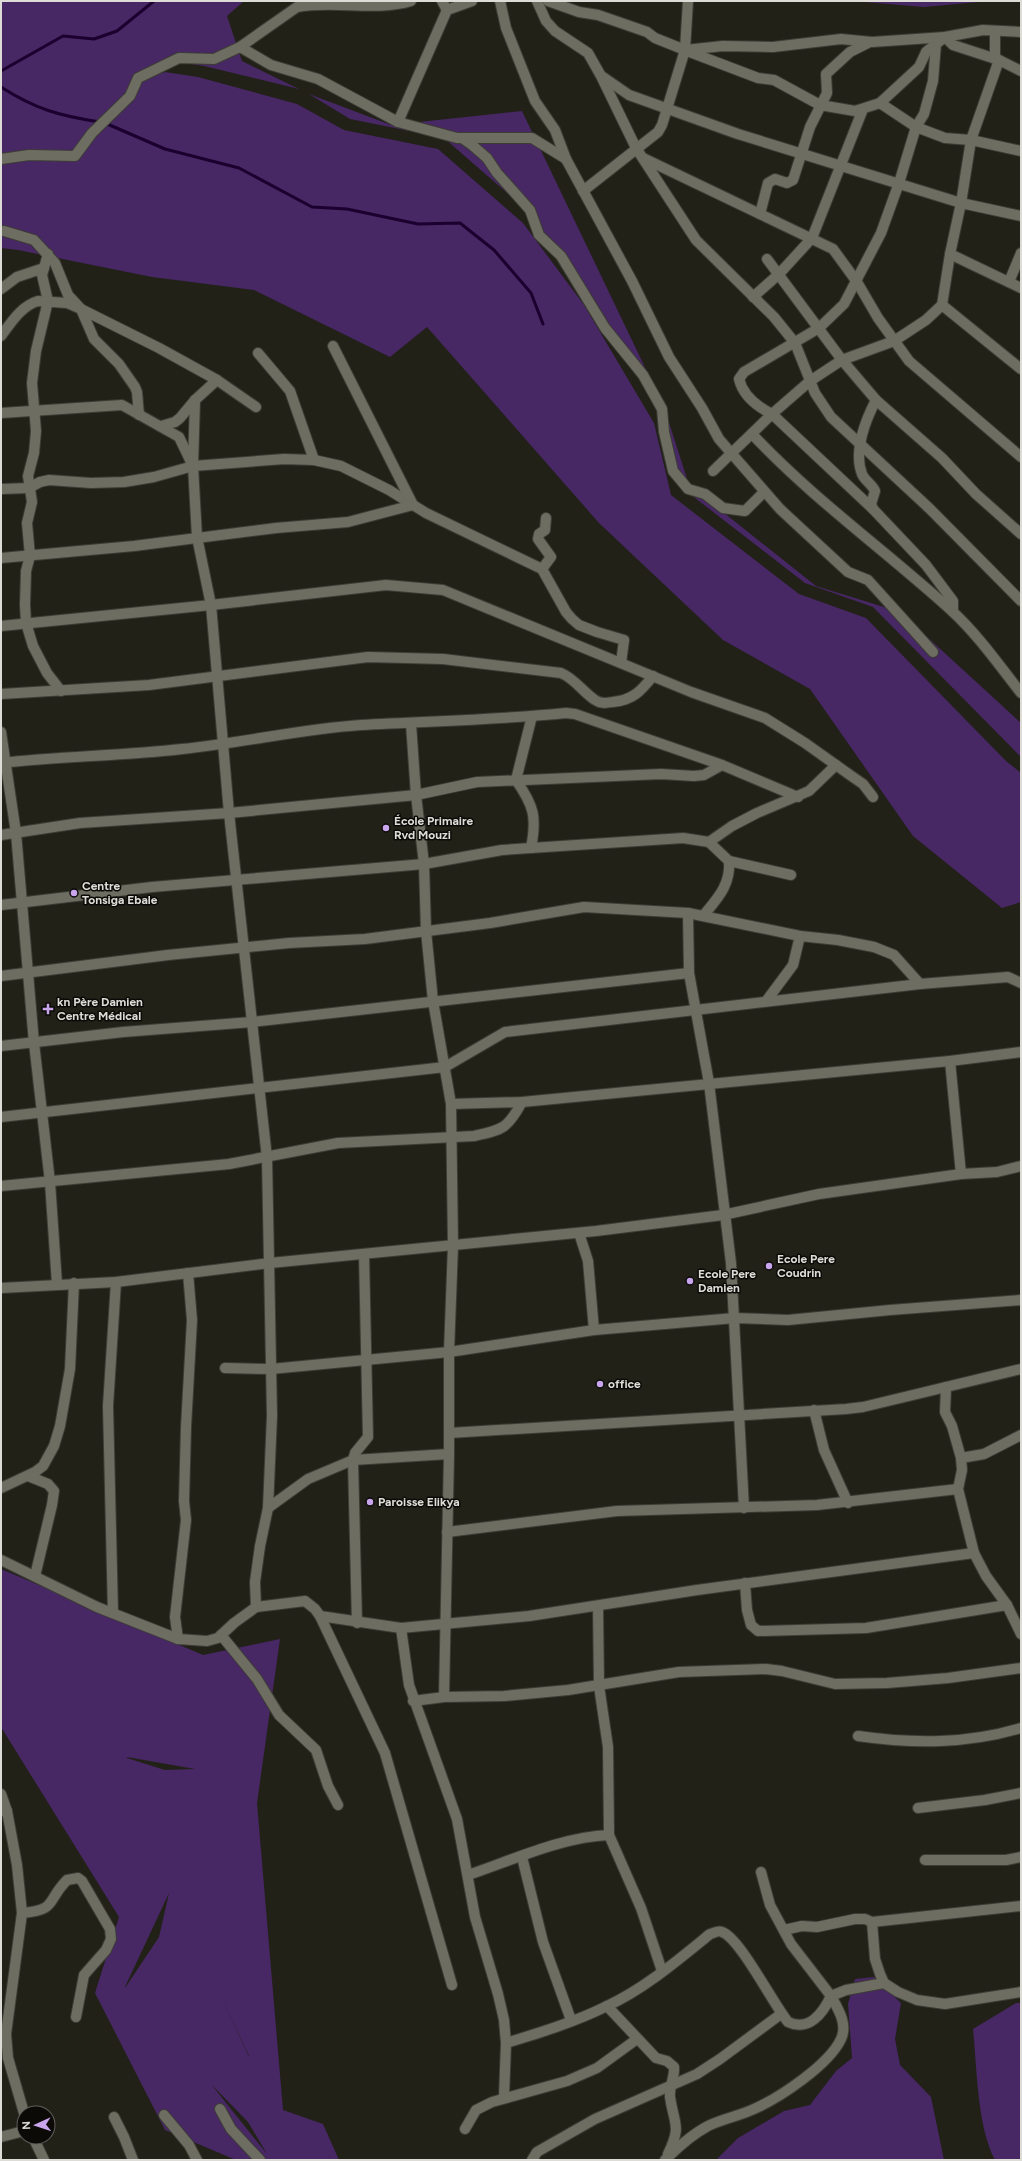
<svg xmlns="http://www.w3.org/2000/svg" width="1022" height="2161" font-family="Figtree,sans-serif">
	<rect width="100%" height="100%" fill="#222118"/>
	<g fill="#472764" fill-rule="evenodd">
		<polygon points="1,1 244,1 227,16 242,61 299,89 204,66 172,61 146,69 141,79 165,72 198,77 297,104 344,130 438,149 523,223 584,305 654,423 671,495 799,594 866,618 1006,761 1021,773 1021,902 1002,908 913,836 810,689 723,640 599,523 427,327 390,357 254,290 152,277 18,250 1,248"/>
		<polygon points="853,1 990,1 924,7"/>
		<polygon points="309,94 391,125 522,111 664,407 689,485 816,586 900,612 1021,723 1021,757 873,607 805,583 677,484 660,411 591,294 529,212 444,138 350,119"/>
		<path d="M1 1569 203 1655 280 1639 257 1803 283 2110 323 2124 339 2160H236L165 2130 95 1993 119 1917 1 1727ZM127 1758V1757L195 1769 165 1770ZM169 1893 159 1937 125 1988V1987ZM222 1998 249 2056V2057ZM211 2084 248 2122 267 2154Z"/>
		<polygon points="874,1977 901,2003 895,2039 900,2065 931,2097 944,2160 716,2160 738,2138 784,2111 810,2105 836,2071 852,2058 848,2004 855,1979"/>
		<path d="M1016 2003H1021V2160H995C977 2126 977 2068 973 2029Z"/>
	</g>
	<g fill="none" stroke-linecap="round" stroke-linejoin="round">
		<g stroke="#1b002f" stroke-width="3">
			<polyline points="1,71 63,36 94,39 117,31 154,1"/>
			<path d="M1 87C35 109 60 116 100 122"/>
			<polyline points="105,123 165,149 239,168 312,207 347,209 418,224 460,223 494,250 531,293 543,324"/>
		</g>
		<defs>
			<g id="minor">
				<polyline points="442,1 447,10"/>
				<polyline points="500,1 506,28 535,101 555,130 566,159"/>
				<polyline points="537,1 546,21 555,31 588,53 601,76 636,148 696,240 774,317 795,343 815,393 831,417 930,509 1021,601"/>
				<polyline points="548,1 579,12 598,15 647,32 655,38 685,50 723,46 773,47 841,39 872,42 945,37 983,30 1021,32"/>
				<polyline points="240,47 271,65 318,79 398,122 447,10 472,1"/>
				<polyline points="687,51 758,78 774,80 820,105 855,111 880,103 919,67 926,52 936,44"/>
				<polyline points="995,59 995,31"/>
				<polyline points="603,77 629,95 738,134 961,203 1021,216"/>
				<polyline points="880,103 916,127 945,138 971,140 1021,151"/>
				<polyline points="398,122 457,138 532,138 566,159 632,281 669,357 702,408 719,439 780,509 848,572 868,580 933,652"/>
				<polyline points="462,138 472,145 487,158 497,173 530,210 539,235 561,256 605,328 643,375 662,409 664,432 673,471 688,489 705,494 723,508 745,511 764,492"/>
				<polyline points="643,158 833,249 857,282 878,318 909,361 1021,457"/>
				<path d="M1 159 29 155 75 156 92 133 130 96 138 78 179 58 214 59 240 47 297 7C334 0 375 12 411 1"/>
				<polyline points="583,191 658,132 662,125 685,50 688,1"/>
				<polyline points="760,214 768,183 775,179 787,183 793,180 810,127 827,93 826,74 850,52 868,43"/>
				<polyline points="4,231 34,240 55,263 68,295 81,309 94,339 119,364 135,387 137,392 139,415"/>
				<polyline points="48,254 42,275 48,301 36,351 32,383 36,431 34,453 28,476 32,502 27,523 30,556 26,571 25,605 26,623 33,646 47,673 61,691"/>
				<polyline points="950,254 1021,288"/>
				<polyline points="767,259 842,360 876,400 942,458 976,494 1021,534"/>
				<polyline points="1009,282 1021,253"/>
				<polyline points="1,289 17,277 44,268"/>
				<polyline points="753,297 779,274 812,238 863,109"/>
				<polyline points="942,305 1021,369"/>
				<path d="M1 336C11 323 21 306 38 301L67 303 81 309 159 348 217 380 256 407"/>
				<polyline points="258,353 290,391 314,460"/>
				<path d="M876 400C866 419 853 451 862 474 865 481 872 484 875 491L871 504 873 509 926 565 953 601V612"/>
				<polyline points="1,413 122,405 179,437 191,462"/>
				<polyline points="161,426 175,422 180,418 195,400 217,380"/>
				<path d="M752 434C813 499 886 551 952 611 978 635 999 665 1021 693"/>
				<polyline points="713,471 772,414 810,381 842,360 894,341 926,320 942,305 950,254 961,203 971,140 999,60"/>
				<polyline points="1,489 29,488 40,482 49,480 91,483 124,482 154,477 193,466 284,459 314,460 341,466 389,490 426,513 542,569 566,612 572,619 579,625 597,632 624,640 621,663"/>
				<path d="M873 509 772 414C758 407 743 396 739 379L744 372 819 328 844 304 881 233 899 183 916 127 924 114 933 81 936 44 945 37 953 45 999 60 1021 71"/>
				<polyline points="1,558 134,546 276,528 348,522 413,505 333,346"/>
				<polyline points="542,569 551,557 538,539 539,534 545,530 546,518"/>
				<polyline points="1,626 211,605 386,585 443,590 691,692 765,718 805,743 850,775 863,784 873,797"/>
				<path d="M1 694 149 685 368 657 443 659 561 673C575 679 582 691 595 700 601 704 606 703 613 702 633 700 641 691 653 676"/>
				<polyline points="411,724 416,795 424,864 426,931 433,1001 451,1104 453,1246 449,1352 449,1454 444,1697"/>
				<polyline points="1,732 16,833 34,1043 50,1182 57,1284"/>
				<path d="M1 763C61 756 122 756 182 749 242 743 301 729 361 725 430 721 498 720 566 713L575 714 722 765 798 797"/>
				<polyline points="1,835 80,823 229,813 416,795 477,782 661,774 694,776 704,775 722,765"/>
				<polyline points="709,842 732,826 757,813 809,791 836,765"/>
				<path d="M531 848C537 817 534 806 516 780L532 716"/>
				<polyline points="1,905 152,887 424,864 502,850 683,838 709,842 729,861 791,875"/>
				<polyline points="688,913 689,973 709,1083 731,1263 744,1508"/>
				<path d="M703 916C717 899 731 885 729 861"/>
				<polyline points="1,976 168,955 289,943 365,939 490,923 584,907 688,913 800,936 838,940 874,947 894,955 920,984"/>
				<polyline points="767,1000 793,965 800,936"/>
				<polyline points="1,1046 123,1032 252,1022 689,973"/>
				<polyline points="950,1061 961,1174"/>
				<polyline points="451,1104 522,1102 950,1061 1021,1052"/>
				<polyline points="1,1117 445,1067 505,1032 920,984 1008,977 1021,983"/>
				<path d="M1 1186 229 1164 338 1143 474 1136C503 1130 508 1128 522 1102"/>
				<polyline points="579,1233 588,1261 594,1330"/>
				<polyline points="1,1288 116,1282 270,1263 596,1231 723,1215 819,1194 961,1174 997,1172 1021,1166"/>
				<polyline points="225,1368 271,1369 449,1352 594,1330 735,1318 788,1320 890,1310 1021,1300"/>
				<polyline points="946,1387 945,1412 952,1426 961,1458 962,1470 958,1489 974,1553 986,1576 1007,1605 1021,1634"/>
				<polyline points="814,1410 824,1450 848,1503"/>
				<polyline points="449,1433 846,1409 863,1407 1021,1369"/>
				<polyline points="961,1458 984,1454 1021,1435"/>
				<polyline points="28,1476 48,1484 54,1491 52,1505 35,1576"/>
				<polyline points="1,1488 35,1472 43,1466 54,1446 60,1426 70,1369 74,1283"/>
				<polyline points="268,1508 308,1479 353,1460 449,1454"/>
				<polyline points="447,1532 617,1511 817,1505 958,1489"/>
				<polyline points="1,1560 97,1607 178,1639 207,1641 218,1638 234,1623 256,1607 255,1582 260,1546 268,1508 272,1416 267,1158 229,813 211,605 197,537 193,466 195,400"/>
				<polyline points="745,1583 747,1610 751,1625 758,1631 866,1628 1007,1605"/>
				<polyline points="598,1606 599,1686 608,1747 609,1835 641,1908 662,1971"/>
				<polyline points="256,1607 305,1601 315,1609 320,1616 401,1628 529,1616 697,1590 974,1553"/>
				<polyline points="113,1613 108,1406 116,1282"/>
				<polyline points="320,1616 385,1753 452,1985"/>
				<polyline points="357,1623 353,1460 355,1453 368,1437 364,1254"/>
				<polyline points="401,1628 409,1685 457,1819 475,1917 498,1994 504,2020 506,2043 504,2097"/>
				<polyline points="221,1635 257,1679 279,1715 316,1750 328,1786 338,1805"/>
				<polyline points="178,1639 175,1617 186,1520 184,1501 186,1427 192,1320 188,1273"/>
				<polyline points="413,1701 444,1697 504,1696 568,1690 679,1672 766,1669 782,1671 835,1684 887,1683 948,1678 1021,1668"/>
				<path d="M858 1736C914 1744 967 1744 1021 1728"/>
				<polyline points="1,1794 7,1811"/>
				<polyline points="918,1808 985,1800 1021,1793"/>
				<path d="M1 1811H7L17 1865 22 1913C58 1910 46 1901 67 1880L78 1878 82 1881 110 1929 111 1939 106 1950 84 1975 76 2017"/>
				<polyline points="522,1857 543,1942 571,2020"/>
				<polyline points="925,1860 1006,1860 1021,1857"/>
				<path d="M468 1875C513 1860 561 1837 609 1835"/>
				<polyline points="22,1913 6,2034 8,2058 24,2113"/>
				<polyline points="872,1922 1021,1906"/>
				<polyline points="784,1930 802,1926 817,1927 855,1919 865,1919 872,1922 875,1959 880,1974 884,1983 898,1992 917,2000 945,2004 1021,1992"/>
				<path d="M607 2006 656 2058 667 2061 674 2067C675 2077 669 2086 670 2097 674 2125 682 2125 668 2154"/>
				<path d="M506 2043C539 2033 575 2022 607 2006 644 1989 678 1960 710 1934 714 1933 718 1930 722 1932 740 1938 773 2004 788 2022 809 2032 823 2013 831 1996L791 1944 770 1905 761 1872"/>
				<polyline points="220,2109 231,2129 260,2160"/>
				<polyline points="164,2115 189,2145 197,2160"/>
				<polyline points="114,2117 124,2137 133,2160"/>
				<polyline points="465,2129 476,2110 492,2102 567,2081 597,2068 637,2039"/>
				<polyline points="1,2137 24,2131"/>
				<polyline points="33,2137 44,2160"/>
				<polyline points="532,2160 537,2152 544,2148 595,2119 697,2074 720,2059 781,2014"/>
				<path d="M665 2160C678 2147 691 2135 708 2126 722 2119 739 2116 754 2109 779 2098 829 2065 841 2039 848 2024 838 2009 831 1996L846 1990 884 1983"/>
			</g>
		</defs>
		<use href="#minor" stroke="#3d3d36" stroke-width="12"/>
		<use href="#minor" stroke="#6e6d62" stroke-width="10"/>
	</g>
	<g fill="#c9a5ee" stroke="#0b0a07" stroke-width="1.5">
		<circle cx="386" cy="828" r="4"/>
		<circle cx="74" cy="893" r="4"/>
		<path d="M46 1003h4v4h4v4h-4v4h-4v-4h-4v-4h4z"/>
		<circle cx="769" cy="1266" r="4"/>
		<circle cx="690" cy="1281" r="4"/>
		<circle cx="600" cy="1384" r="4"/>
		<circle cx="370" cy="1502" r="4"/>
	</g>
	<g text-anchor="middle" stroke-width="3" stroke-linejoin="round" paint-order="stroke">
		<g font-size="12" font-weight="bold" fill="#dddcd6" stroke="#0b0a07" text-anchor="start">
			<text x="394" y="825">École Primaire<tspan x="394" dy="14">Rvd Mouzi</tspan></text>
			<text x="82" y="890">Centre<tspan x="82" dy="14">Tonsiga Ebale</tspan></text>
			<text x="57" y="1006">kn Père Damien<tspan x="57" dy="14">Centre Médical</tspan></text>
			<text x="777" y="1263">Ecole Pere<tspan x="777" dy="14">Coudrin</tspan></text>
			<text x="698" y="1278">Ecole Pere<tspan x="698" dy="14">Damien</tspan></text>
			<text x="608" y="1388">office</text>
			<text x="378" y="1506">Paroisse Elikya</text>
		</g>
	</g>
	<rect width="1022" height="2161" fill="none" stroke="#dddcd6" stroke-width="4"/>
	<g transform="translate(36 2125) rotate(267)"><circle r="19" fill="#0b0a07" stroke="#5f5e5a"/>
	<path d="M0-3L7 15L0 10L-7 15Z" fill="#c9a5ee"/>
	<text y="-6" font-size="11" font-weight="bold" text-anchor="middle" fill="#dddcd6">N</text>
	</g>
</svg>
